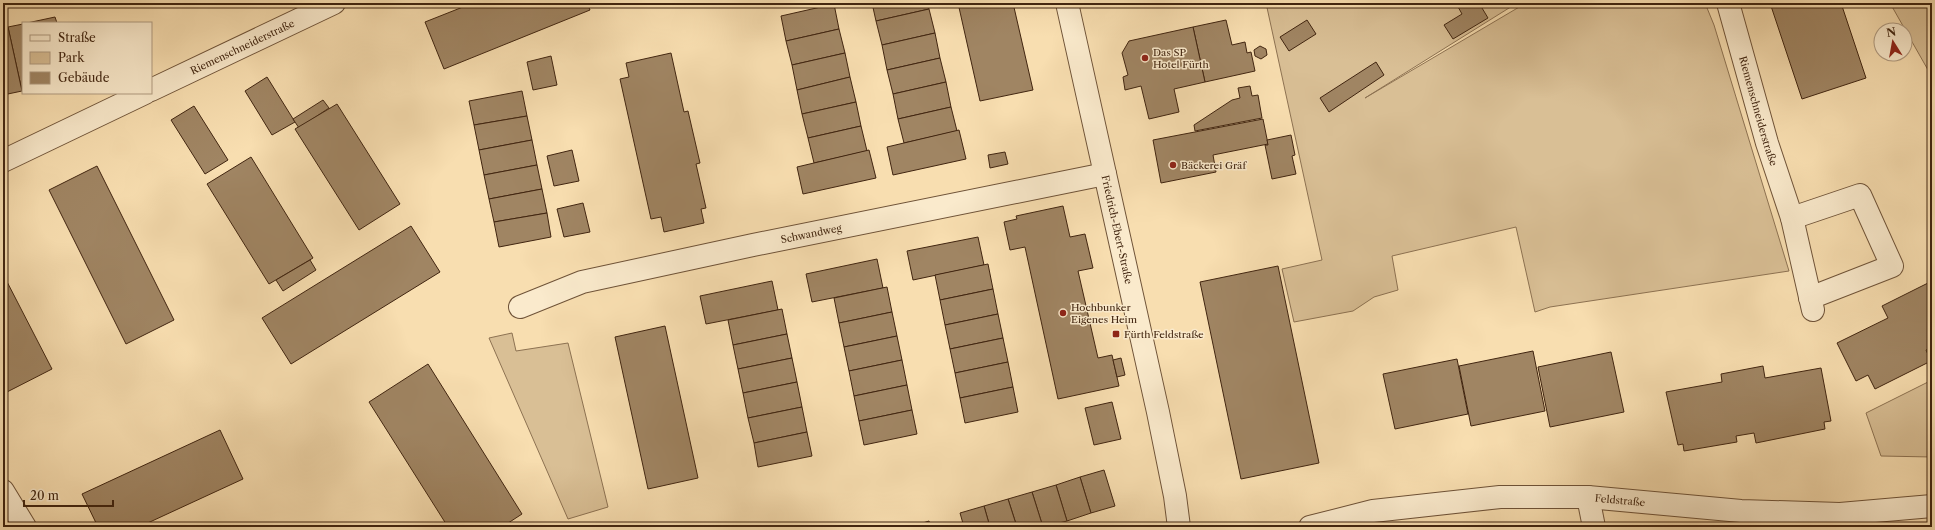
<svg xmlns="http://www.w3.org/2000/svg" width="1935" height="530" font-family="'Libre Caslon Text',serif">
	<rect width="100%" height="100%" fill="#f8deb0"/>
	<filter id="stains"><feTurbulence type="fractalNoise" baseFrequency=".005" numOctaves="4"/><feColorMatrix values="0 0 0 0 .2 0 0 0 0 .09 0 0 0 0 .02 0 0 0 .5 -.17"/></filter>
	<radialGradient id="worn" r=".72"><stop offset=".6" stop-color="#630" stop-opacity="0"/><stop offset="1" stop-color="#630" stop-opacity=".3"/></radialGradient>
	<g fill="#d9bf95" stroke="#8d7252">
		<polygon points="1266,3 1517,3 1365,98 1526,3 1705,3 1714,25 1789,271 1550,307 1535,312 1516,227 1392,256 1398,290 1374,297 1353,311 1294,322 1282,269 1322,260"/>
		<polygon points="1890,3 1932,3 1932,77"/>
		<polygon points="512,333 516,351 568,343 608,507 568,519 489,338"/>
		<polygon points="1932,380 1932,457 1881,456 1866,413"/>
	</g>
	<g fill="#a08563" stroke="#412510">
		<polygon points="473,3 587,3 590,10 444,69 425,22"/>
		<polygon points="872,3 928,3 929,9 876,21"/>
		<polygon points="958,3 1013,3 1033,90 980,101"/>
		<polygon points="1459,3 1479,3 1488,18 1453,39 1444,25 1462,14 1457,5"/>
		<polygon points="1770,3 1841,3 1866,78 1802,99"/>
		<polygon points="834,4 839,29 786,41 781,16"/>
		<polygon points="929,9 935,33 882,45 876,21"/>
		<polygon points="55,17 57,23 27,23"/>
		<polygon points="1226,20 1232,45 1245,42 1247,53 1251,52 1255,71 1205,82 1193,27"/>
		<polygon points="1307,20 1316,34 1289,51 1280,37"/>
		<polygon points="23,24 23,90 22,91 8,27"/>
		<polygon points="8,27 22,91 3,95 3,28"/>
		<polygon points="1193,27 1205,82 1174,89 1179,112 1149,119 1141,86 1125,90 1123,77 1128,75 1122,53 1129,41"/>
		<polygon points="839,29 845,53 792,65 786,41"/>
		<polygon points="935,33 940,58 887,70 882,45"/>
		<polygon points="1260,46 1266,49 1267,55 1261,59 1255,56 1254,50"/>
		<polygon points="671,53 684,112 688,111 700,163 696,164 706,208 701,209 704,223 664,232 661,217 651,219 620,79 629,77 626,63"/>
		<polygon points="845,53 850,77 797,90 792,65"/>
		<polygon points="551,56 557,85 533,90 527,62"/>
		<polygon points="940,58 946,82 893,94 887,70"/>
		<polygon points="1376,62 1384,75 1329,112 1320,98"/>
		<polygon points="267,77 295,122 272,135 245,91"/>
		<polygon points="850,77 856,102 802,114 797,90"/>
		<polygon points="946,82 951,107 898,119 893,94"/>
		<polygon points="1250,86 1252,96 1258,95 1262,118 1195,131 1194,125 1232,100 1240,98 1238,88"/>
		<polygon points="522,91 527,116 474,125 469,101"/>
		<polygon points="323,100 329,108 299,128 293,119"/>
		<polygon points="856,102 861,126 808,138 802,114"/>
		<polygon points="337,104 400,204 359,230 295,129"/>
		<polygon points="194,106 228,160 205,174 171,120"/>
		<polygon points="951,107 957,131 904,143 898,119"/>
		<polygon points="527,116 532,140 479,150 474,125"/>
		<polygon points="1263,119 1268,144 1213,155 1216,172 1161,183 1153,140"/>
		<polygon points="861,126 867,151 814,163 808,138"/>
		<polygon points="959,130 966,159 893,175 887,147"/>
		<polygon points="1291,135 1295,155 1292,156 1296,174 1272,179 1265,145 1268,145 1267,140"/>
		<polygon points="532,140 537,165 484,175 479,150"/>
		<polygon points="572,150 579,181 554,186 547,156"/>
		<polygon points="869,150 876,178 803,194 797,167"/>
		<polygon points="1005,152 1008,164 990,168 988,155"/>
		<polygon points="251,157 313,258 269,284 207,184"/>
		<polygon points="537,165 542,189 489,199 484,175"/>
		<polygon points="97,166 174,320 126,344 49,190"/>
		<polygon points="542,189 547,213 494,222 489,199"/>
		<polygon points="583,203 590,232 564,237 557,209"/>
		<polygon points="1063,206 1070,237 1085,234 1093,268 1078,271 1098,358 1112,355 1119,386 1058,399 1025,247 1010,250 1004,222 1017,219 1016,216"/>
		<polygon points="547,213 551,237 499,247 494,222"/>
		<polygon points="411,226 440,272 291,364 262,318"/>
		<polygon points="978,237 984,265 913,280 907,251"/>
		<polygon points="877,259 883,288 812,302 806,274"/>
		<polygon points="310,260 316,270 283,291 276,280"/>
		<polygon points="988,264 993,289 940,300 935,275"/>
		<polygon points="1278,266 1319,463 1241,479 1200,282"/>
		<polygon points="3,274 52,369 5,393 3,389"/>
		<polygon points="772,281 778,310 706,324 700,296"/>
		<polygon points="1932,281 1932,347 1926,350 1931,361 1875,389 1868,375 1856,381 1837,343 1888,318 1882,306"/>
		<polygon points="887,287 892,312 839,323 834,298"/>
		<polygon points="993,289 998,314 945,325 940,300"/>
		<polygon points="782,309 787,334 733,345 728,320"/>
		<polygon points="892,312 897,336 844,347 839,323"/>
		<polygon points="998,314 1003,338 950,349 945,325"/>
		<polygon points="665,326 698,478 648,489 615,337"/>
		<polygon points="787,334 792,358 738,369 733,345"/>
		<polygon points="897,336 902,360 849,371 844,347"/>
		<polygon points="1003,338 1008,362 955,373 950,349"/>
		<polygon points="1533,351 1545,411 1471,426 1459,366"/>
		<polygon points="1611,352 1624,412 1550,427 1538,367"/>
		<polygon points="792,358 797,382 743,393 738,369"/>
		<polygon points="1121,358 1125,375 1117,377 1113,360"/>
		<polygon points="1457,359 1468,414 1395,429 1383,374"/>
		<polygon points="902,360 907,385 854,396 849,371"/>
		<polygon points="1008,362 1013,387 960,398 955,373"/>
		<polygon points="428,364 522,514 502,527 448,527 369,402"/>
		<polygon points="1763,366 1765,378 1821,368 1831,421 1824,422 1825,429 1756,443 1754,433 1736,436 1737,442 1684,451 1683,444 1678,445 1666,392 1722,382 1721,374"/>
		<polygon points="797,382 802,407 748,418 743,393"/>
		<polygon points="907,385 912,410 859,421 854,396"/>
		<polygon points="1013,387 1018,412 965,423 960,398"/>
		<polygon points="1112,402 1121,439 1094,445 1085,408"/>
		<polygon points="802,407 807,432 754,443 748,418"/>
		<polygon points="912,410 917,434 864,445 859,421"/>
		<polygon points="220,430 243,479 139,527 98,527 82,494"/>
		<polygon points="807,432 812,456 758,467 754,443"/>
		<polygon points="1104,470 1115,506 1091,513 1080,477"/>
		<polygon points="1080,477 1091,513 1067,521 1056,485"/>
		<polygon points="1056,485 1067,521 1043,527 1032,492"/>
		<polygon points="1032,492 1043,527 1017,527 1008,499"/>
		<polygon points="1008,499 1017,527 990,527 984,506"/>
		<polygon points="984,506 990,527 964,527 960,513"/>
		<polygon points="929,521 931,527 910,527"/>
	</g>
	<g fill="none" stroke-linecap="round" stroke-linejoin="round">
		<defs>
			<g id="minor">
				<path id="s1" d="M1067 3 1158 412 1175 496 1179 527"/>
				<path id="s2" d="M1728 3 1767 143 1792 218 1813 310"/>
				<path id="s3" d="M151 90 334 3"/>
				<polyline points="3,161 145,93"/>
				<polyline points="1792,218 1860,195 1892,266 1810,298"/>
				<path id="s4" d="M520 307 582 282 753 245 1105 174"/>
				<polyline points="3,491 25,527"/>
				<polyline points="1588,497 1594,527"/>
				<path id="s5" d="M1310 527 1373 511 1500 497H1588L1741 511 1840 514 1932 506"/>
			</g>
		</defs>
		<use href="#minor" stroke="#6f5338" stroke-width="24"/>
		<use href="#minor" stroke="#faeacc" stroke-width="22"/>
	</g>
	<g fill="#8f2418" stroke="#faeacc" stroke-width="1.5">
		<circle cx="1145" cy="58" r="4"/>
		<circle cx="1173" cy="165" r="4"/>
		<circle cx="1063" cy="313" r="4"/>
		<rect x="1112" y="330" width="8" height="8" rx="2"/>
	</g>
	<g text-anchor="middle" stroke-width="3" stroke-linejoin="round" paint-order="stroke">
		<g font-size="10" fill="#412510" stroke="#faeacc">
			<text dy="4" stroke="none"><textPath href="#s3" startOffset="101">Riemenschneiderstraße</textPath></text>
			<text dy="4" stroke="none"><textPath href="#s2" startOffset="112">Riemenschneiderstraße</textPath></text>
			<text dy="4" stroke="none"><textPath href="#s1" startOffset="232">Friedrich-Ebert-Straße</textPath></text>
			<text dy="4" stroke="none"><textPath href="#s4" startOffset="301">Schwandweg</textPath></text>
			<text dy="4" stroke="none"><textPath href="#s5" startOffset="313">Feldstraße</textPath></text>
		</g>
		<g font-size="10" fill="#412510" stroke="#faeacc" text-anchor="start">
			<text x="1153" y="56">Das SP<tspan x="1153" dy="12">Hotel Fürth</tspan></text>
			<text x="1181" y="169">Bäckerei Gräf</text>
			<text x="1071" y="311">Hochbunker<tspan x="1071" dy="12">Eigenes Heim</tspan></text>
			<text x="1124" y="338">Fürth Feldstraße</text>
		</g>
	</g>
	<rect width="1935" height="530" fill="none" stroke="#f8deb0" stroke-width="16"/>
	<rect x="4" y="4" width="1927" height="522" fill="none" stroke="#412510" stroke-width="2"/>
	<rect x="8" y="8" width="1919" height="514" fill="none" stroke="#412510"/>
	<rect x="22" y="22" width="130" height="72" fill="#faeacc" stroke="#b09b81"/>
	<rect x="30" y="35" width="20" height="6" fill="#faeacc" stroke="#b09b81"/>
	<text x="58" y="42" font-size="12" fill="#412510">Straße</text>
	<rect x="30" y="52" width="20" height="12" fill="#d9bf95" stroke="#b09b81"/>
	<text x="58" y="62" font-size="12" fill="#412510">Park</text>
	<rect x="30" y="72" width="20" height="12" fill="#a08563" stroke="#b09b81"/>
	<text x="58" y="82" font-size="12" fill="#412510">Gebäude</text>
	<g transform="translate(1893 42) rotate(349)"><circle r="19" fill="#faeacc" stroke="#b09b81"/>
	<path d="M0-3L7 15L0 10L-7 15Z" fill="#8f2418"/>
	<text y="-6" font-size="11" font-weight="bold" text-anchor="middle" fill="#412510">N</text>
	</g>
	<path d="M24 500v6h89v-6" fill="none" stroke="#412510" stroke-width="2"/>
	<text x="30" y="500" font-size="12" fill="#412510" stroke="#faeacc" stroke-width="3" paint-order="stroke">20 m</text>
	<rect width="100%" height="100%" filter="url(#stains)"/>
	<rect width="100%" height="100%" fill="url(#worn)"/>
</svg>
